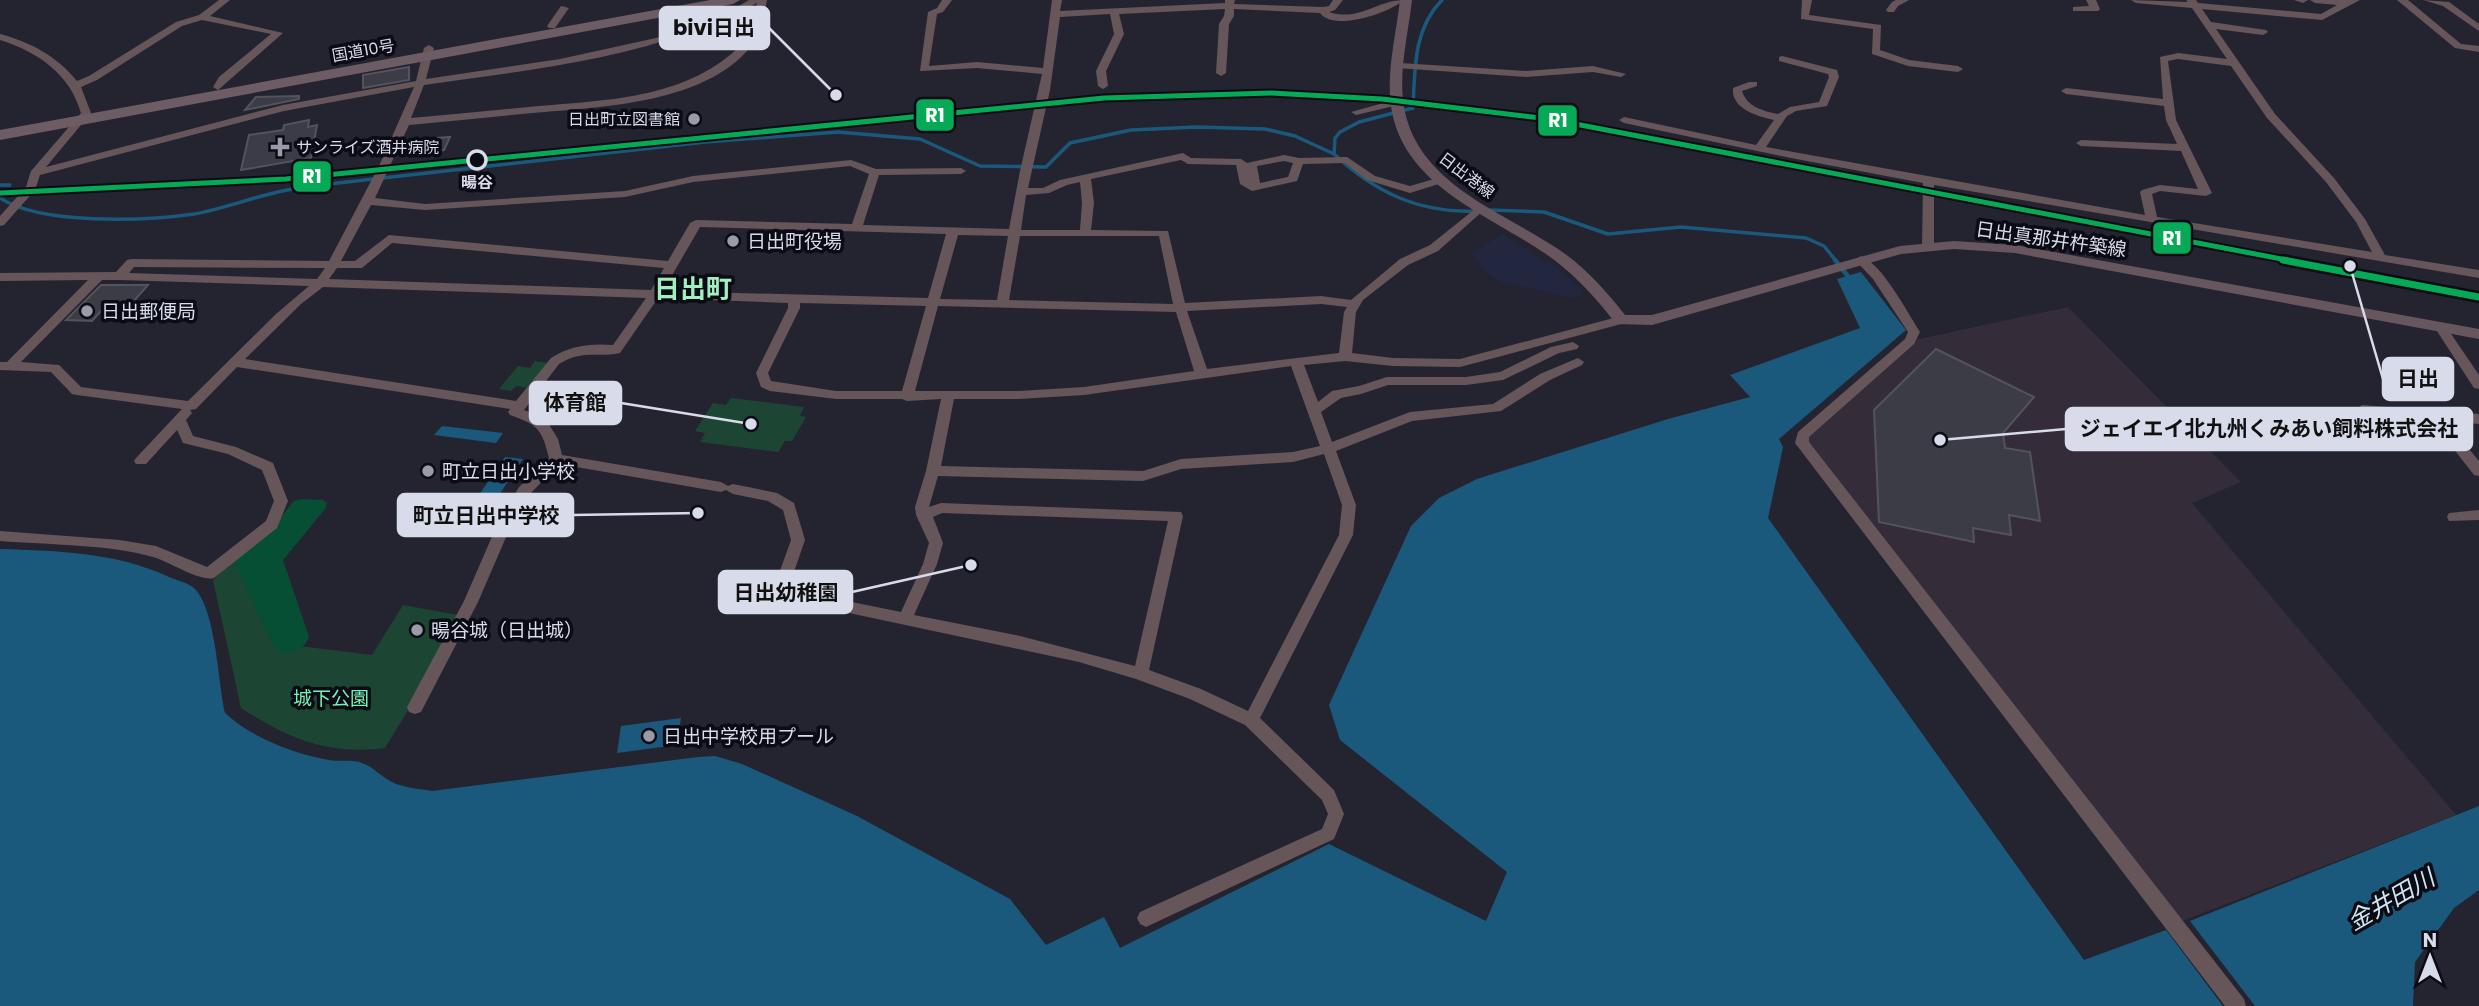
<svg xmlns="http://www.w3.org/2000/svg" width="2479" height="1006" font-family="Poppins,'Noto Sans JP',sans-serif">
	<rect width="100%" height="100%" fill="#242430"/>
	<polygon fill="#23263f" points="1502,234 1557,268 1584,291 1580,296 1571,298 1502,282 1477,266 1482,262 1470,254"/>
	<polygon fill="#352c3a" points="2068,307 2241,482 2192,503 2456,815 2174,924 1803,435 1910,341"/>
	<g fill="#1d4533">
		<polygon points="535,361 549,363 528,388 516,386 511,391 499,389 518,366 530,368"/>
		<polygon points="731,398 804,407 800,416 806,417 792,441 785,441 778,452 700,442 705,433 695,431 713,403 726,405"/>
		<path d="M233 561 299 646 372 655 403 605 458 615 413 702 385 748C326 755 290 739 241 708L213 580Z"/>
	</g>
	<path fill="#064f35" d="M302 499 323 500 327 503 325 509 283 560 309 637C304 649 293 654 280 653L276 651 233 561 273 527 294 501Z"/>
	<g fill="#1b597c">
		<path d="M1861 272 1906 330 1779 439 1783 447 1768 518 2084 960 2166 930 2223 1006H0V549C59 551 115 552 169 577 176 580 188 583 194 588 216 609 218 683 225 713 252 738 294 754 329 760 340 762 352 759 362 763 374 767 382 778 394 783 406 788 420 789 432 791L698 757 715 756 742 764 857 816 1010 899 1046 945 1104 917 1120 948 1329 844 1486 921 1507 872 1340 740 1329 705 1411 526 1439 498 1477 479 1668 419 1750 397 1730 375 1860 328 1837 279Z"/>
		<polygon points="442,426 503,433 496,443 434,435"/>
		<polygon points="505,457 523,459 491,507 472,505"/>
		<polygon points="681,718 677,745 617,753 621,726"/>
		<polygon points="2479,806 2479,890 2454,908 2415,962 2413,1006 2255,1006 2190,921"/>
	</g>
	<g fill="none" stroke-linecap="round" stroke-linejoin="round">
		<g stroke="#1b597c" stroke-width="3.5">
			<path d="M1442 0C1413 29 1415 70 1413 108L1359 122 1340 132 1335 138 1334 154C1375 192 1418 213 1475 211"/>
			<polyline points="0,185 10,185"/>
			<path d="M0 198C40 225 145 221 194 214 218 210 242 201 266 195 287 189 308 186 329 184L705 142 838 132 920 139 980 166 1046 167 1070 143 1131 130 1197 127 1265 129 1295 136 1334 154"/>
			<polyline points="1488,210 1544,212 1608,234 1681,227 1806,238 1824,246 1836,261"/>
		</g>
		<polyline stroke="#1b597c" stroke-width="4.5" points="1835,260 1851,280"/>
	</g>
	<g fill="#3c3c47" stroke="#53535e" stroke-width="2">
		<polygon points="409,67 409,80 363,88 363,75"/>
		<polygon points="299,96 299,99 245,110 256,97"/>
		<polygon points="309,120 308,127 317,125 311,158 241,170 249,135 283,130 284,125"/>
		<polygon points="450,137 444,150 419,152 425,139"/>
		<polygon points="101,285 148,285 133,302 109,302 92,321 66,320"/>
		<polygon points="1936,349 2034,397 2003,433 2005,448 2030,452 2040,521 2009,515 2011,535 1973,528 1974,542 1879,522 1874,410"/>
	</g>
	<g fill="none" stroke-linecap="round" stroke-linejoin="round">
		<g fill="#66565a" fill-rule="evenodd">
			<path d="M219 0H230L210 16 283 33 218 90 213 87 219 77 271 34 202 20 182 26 97 80 81 87 91 113 46 167 283 105 416 81 424 48 429 45 434 48 426 79 560 59 656 38 732 10 749 0H767C764 14 763 29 755 41 711 104 601 107 532 113 491 117 450 121 409 125L375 198 425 204 625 191 693 176 851 160 876 169 961 168 966 171 961 174 879 175 863 225 1009 229 1020 171 1042 74 977 68 920 71 928 12 937 8 942 0H952L943 12 937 14 929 66 977 62 1043 68 1052 0H1062L1060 11 1225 3V0H1235L1234 4 1323 7 1329 6 1333 0H1343L1335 10 1329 12C1359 22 1377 0 1404 0 1389 13 1334 32 1320 13L1234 9V16L1229 24 1226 73 1221 76 1216 73 1219 24 1224 16 1225 9 1119 14 1124 34 1106 71 1108 86 1103 89 1098 86 1096 71 1114 34 1110 14 1060 17 1050 90 1028 188H1043L1060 180 1183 153 1191 158 1241 159 1247 163 1284 155 1299 158 1347 157 1375 176 1410 186 1441 177 1445 178V182L1410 193 1367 180 1345 163 1303 164 1297 181 1252 191 1240 184 1236 165 1188 164 1181 160 1091 179 1094 203 1091 230 1168 231 1185 303 1321 296 1351 300 1400 259 1430 245 1480 205 1486 208 1484 210 1438 251 1408 265 1363 300 1356 312 1352 353 1393 358 1460 359 1621 316 1627 320 1625 323 1460 367 1393 366 1345 361 1304 365 1318 402 1332 391 1359 386 1387 377H1466L1500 372 1551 347 1573 342 1579 346 1577 349 1559 353 1503 380 1466 385H1388L1361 394 1341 398 1321 412 1332 442 1410 412 1493 404 1540 374 1578 358 1584 362 1582 365 1550 380 1501 411 1412 421 1336 451 1356 505 1353 535 1260 718 1334 790 1344 814 1334 839 1146 927 1140 924 1137 918 1140 912 1322 829 1328 814 1322 800 1245 725 1190 699 1136 679 1079 662 774 597 772 593 791 540 783 510 768 501 733 494 726 490 721 492 559 464 529 495 510 528 478 602 421 712 415 714 409 712 407 707 464 601 494 532 456 527 451 526 449 522 451 518 456 517 499 522 519 487 549 458C542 429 538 425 510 415L508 412 510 409 237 367 196 409 190 410 192 413 186 420 193 436 236 447 273 463 288 501 277 528 214 578C200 582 168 561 153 557 108 544 48 545 0 541V531L120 540 156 546 207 567 266 521 274 501 262 470 228 454 183 443 177 430 146 464H136L134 461 136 458 182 409 77 395 72 394 51 372 0 370V362H7L88 280 0 281V273L116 272 127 260 131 259 329 261 379 166 414 87 284 111 40 175 35 190 4 225 0 226V216L26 187 31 171 81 113C70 74 38 52 0 40V34C30 42 57 56 77 81L89 76 176 22 199 15ZM757 3 747 37 708 38 698 29 738 14ZM690 32 706 44 743 43C690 98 610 100 539 106 496 110 454 114 411 118L424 85C513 72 606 63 690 32ZM1284 161 1293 163 1288 177 1260 183 1257 166ZM850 166 869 174 852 224 696 220 690 223 668 261 389 235 355 261H341L371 205 425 210 625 197 693 182ZM1080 182 1082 203 1080 230H1021L1026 195 1049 193 1067 185ZM700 227 946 234 928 298 663 291ZM958 235 1008 236 997 300 940 299ZM1020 236H1159L1173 304 1009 300ZM392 243 664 268 651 290 329 279 337 268H362ZM134 267 325 268 317 279 129 273ZM102 280H119L309 286 276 314 188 401 81 387 59 365 21 362ZM323 287 646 298 613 345C591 343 569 346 551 358L516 401 245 359 301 304ZM658 298 788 303V308L756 373 761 387 770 391 836 399H902L907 401 941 399 926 471 915 507 916 515 929 543 923 564 901 612 788 589 805 540 794 503 777 493 733 484 728 486 721 482 562 455 558 439 545 418 524 410 559 364C583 349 597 358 620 353ZM800 303 926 306 902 391H836L771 381 768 373 800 308ZM1321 304 1347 307 1344 312 1339 353 1207 369 1187 311ZM938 306 1176 312 1194 371 1084 387 1019 391H915ZM1291 366 1320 446 1293 452 1181 459 1143 471 941 466 954 399H1019L1084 395ZM1324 454 1342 505 1339 535 1248 711 1201 689 1149 670 1183 516 1181 512 941 503 929 507 938 476 1143 481 1181 469 1293 462ZM942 513 1168 521 1135 666 1020 636 914 615 937 564 943 543 933 517Z"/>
			<polygon points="1802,0 1812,0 1809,15 1881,25 1880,50 1909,60 1958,66 1963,69 1958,72 1908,66 1872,54 1873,29 1801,19"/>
			<polygon points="1896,0 1909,0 1898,6 1894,12 1888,12 1886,10 1892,2"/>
			<polygon points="2086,0 2096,0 2100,9 2098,11 2073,11 2073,7 2089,6"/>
			<path d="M2131 0 2188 2 2186 0H2196L2198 3 2321 14 2337 5 2315 3 2310 0H2360L2322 20 2202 9 2211 22 2266 30 2268 32 2263 35 2216 29 2275 114 2334 178 2365 219 2385 255 2479 270V278L1934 185V247L1928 251 1922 247 1923 183 1791 158 1624 123 1619 120 1624 117 1756 145 1774 120C1757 116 1731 109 1733 88L1749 82H1757V86L1742 91C1747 107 1763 111 1778 114L1790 107 1819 102 1829 77 1828 74 1779 61V57L1782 56 1837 70 1839 77 1827 106 1796 111 1787 116 1766 147 2145 215 2140 192 2142 190 2160 185 2198 189 2181 151 2081 146 2076 143 2081 140 2177 144 2166 120 2164 106 2066 94 2061 91 2066 88 2163 99 2160 57 2178 53 2227 59 2192 8 2136 3ZM2178 59 2231 66 2267 118 2326 182 2356 222 2372 252 2157 217 2152 194 2160 191 2206 196 2212 193 2176 120 2168 61Z"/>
			<polygon points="2294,0 2308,0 2303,3"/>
			<polygon points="2397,0 2408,0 2461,44 2479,46 2479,52 2455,48"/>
			<polygon points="2423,0 2449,2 2479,24 2479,31 2443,6"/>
			<polygon points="561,6 569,8 555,28 549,28 547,26"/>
			<polygon points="1400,63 1526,71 1593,66 1626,74 1621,77 1593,72 1526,77 1397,68 1397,64"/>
			<polygon points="1398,99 1403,102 1402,104 1356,115 1351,112"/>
			<path d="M1861 256C1883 265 1907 312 1920 332L1914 344 1809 437V442L2244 999 2246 1006H2225L1795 443 1798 432 1905 339 1908 332 1873 279 1855 260Z"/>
			<polygon points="2441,324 2445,325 2479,375 2479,389 2474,388 2435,328"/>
			<polygon points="2362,405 2479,414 2479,424 2446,421 2479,461 2479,476 2474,475 2431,420 2357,413 2355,410"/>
			<polygon points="2479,510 2479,520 2449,521 2447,517 2449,513"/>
		</g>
		<path fill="#68565e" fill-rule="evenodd" d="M1400 0H1412C1408 36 1397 77 1405 112 1421 186 1506 213 1561 251 1586 268 1606 291 1625 315H1652L1900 246 1954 241 2015 245 2479 329V339L2015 253 1954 249 1901 254 1652 325 1616 324C1597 299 1577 277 1553 259 1496 217 1407 190 1392 112 1385 76 1396 36 1400 0Z"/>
		<polygon fill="#6d5c64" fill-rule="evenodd" points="710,0 740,0 733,4 0,140 0,130"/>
		<defs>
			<polyline id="rail-1-far1" points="0,193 286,179 1104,98 1271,93 1382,99 1549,119 2292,261"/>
			<polyline id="rail-1" points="2283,260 2479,297"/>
		</defs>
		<use href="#rail-1-far1" stroke="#0a0b14" stroke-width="9"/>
		<use href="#rail-1" stroke="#0a0b14" stroke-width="12"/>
		<use href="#rail-1-far1" stroke="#06aa56" stroke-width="5"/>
		<use href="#rail-1" stroke="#06aa56" stroke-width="7"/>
	</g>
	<g fill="#999ba8" stroke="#0a0b14" stroke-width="2.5">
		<circle cx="694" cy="119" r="7"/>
		<path d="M276.5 136.5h7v7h7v7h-7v7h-7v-7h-7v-7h7z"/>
		<circle cx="733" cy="241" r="7"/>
		<circle cx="87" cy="311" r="7"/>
		<circle cx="428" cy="471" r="7"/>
		<circle cx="417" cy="630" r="7"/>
		<circle cx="649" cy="736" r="7"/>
	</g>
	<circle fill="#0a0b14" stroke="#d8dbe9" stroke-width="3.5" cx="477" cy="160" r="9"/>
	<g text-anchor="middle" stroke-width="7" stroke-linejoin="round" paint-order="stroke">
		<g font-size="16" fill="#d8dbe9" stroke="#0a0b14">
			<text transform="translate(363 50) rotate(-10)" y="6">国道10号</text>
			<text transform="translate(1467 175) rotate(37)" y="6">日出港線</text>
		</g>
		<g font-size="16" fill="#d8dbe9" stroke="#0a0b14" text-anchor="end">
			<text x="680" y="125">日出町立図書館</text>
			<text x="296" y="153" text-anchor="start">サンライズ酒井病院</text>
		</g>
		<g font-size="16" font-weight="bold" fill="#d8dbe9" stroke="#0a0b14">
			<text x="477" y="188">暘谷</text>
		</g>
		<g font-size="19" fill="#d8dbe9" stroke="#0a0b14">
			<text transform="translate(2051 239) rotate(8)" y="7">日出真那井杵築線</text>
		</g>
		<g font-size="19" fill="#d8dbe9" stroke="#0a0b14" text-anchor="start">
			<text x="747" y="248">日出町役場</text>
			<text x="101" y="318">日出郵便局</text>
			<text x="442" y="478">町立日出小学校</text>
			<text x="431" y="637">暘谷城（日出城）</text>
			<text x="663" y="743">日出中学校用プール</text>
		</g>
		<g font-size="19" fill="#76f2b5" stroke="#0a0b14">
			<text x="331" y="705">城下公園</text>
		</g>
		<g font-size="24" font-style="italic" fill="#d1e5f2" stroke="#0a0b14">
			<text transform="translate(2391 900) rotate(-30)" y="8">金井田川</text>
		</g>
		<g font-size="26" font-weight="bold" fill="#a2eebe" stroke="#0a0b14">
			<text x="693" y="298">日出町</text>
		</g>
	</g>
	<path fill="none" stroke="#d8dbe9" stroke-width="2.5" d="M836 95L769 28M2350 266L2383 379M751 424L621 403M1940 440L2066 429M698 513L573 515M971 565L852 592"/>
	<g fill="#d8dbe9" stroke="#0a0b14" stroke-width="2.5">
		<circle cx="836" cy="95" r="7"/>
		<circle cx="2350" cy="266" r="7"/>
		<circle cx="751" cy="424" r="7"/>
		<circle cx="1940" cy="440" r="7"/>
		<circle cx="698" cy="513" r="7"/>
		<circle cx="971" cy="565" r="7"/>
	</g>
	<g fill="#d8dbe9" stroke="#d8dbe9" stroke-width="2.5">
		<rect x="660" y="7" width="109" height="42" rx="7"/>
		<rect x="2383" y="358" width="70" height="42" rx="7"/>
		<rect x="530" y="382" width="91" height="42" rx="7"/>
		<rect x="2066" y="408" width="406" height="42" rx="7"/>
		<rect x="398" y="494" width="175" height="42" rx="7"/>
		<rect x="719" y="571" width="133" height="42" rx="7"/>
	</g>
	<g font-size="21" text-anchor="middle" font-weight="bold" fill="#111">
		<text x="714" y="35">bivi日出</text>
		<text x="2418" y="386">日出</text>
		<text x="575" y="410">体育館</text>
		<text x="2269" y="436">ジェイエイ北九州くみあい飼料株式会社</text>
		<text x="486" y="523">町立日出中学校</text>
		<text x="786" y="600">日出幼稚園</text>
	</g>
	<g stroke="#0a0b14" stroke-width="2.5">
		<rect x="915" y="98" width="40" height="34" rx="7" fill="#06aa56"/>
		<rect x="1537" y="104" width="41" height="33" rx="7" fill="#06aa56"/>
		<rect x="292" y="160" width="40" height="33" rx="7" fill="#06aa56"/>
		<rect x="2152" y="221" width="40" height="34" rx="7" fill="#06aa56"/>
	</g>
	<g font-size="19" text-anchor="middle" font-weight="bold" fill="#fff">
		<text x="935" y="122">R1</text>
		<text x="1558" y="127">R1</text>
		<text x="312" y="183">R1</text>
		<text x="2172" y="245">R1</text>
	</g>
	<g transform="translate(2430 957)" stroke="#0a0b14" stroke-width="5" paint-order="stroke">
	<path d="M0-5L12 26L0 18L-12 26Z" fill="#d8dbe9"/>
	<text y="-10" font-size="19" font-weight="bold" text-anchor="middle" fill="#d8dbe9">N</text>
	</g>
</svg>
